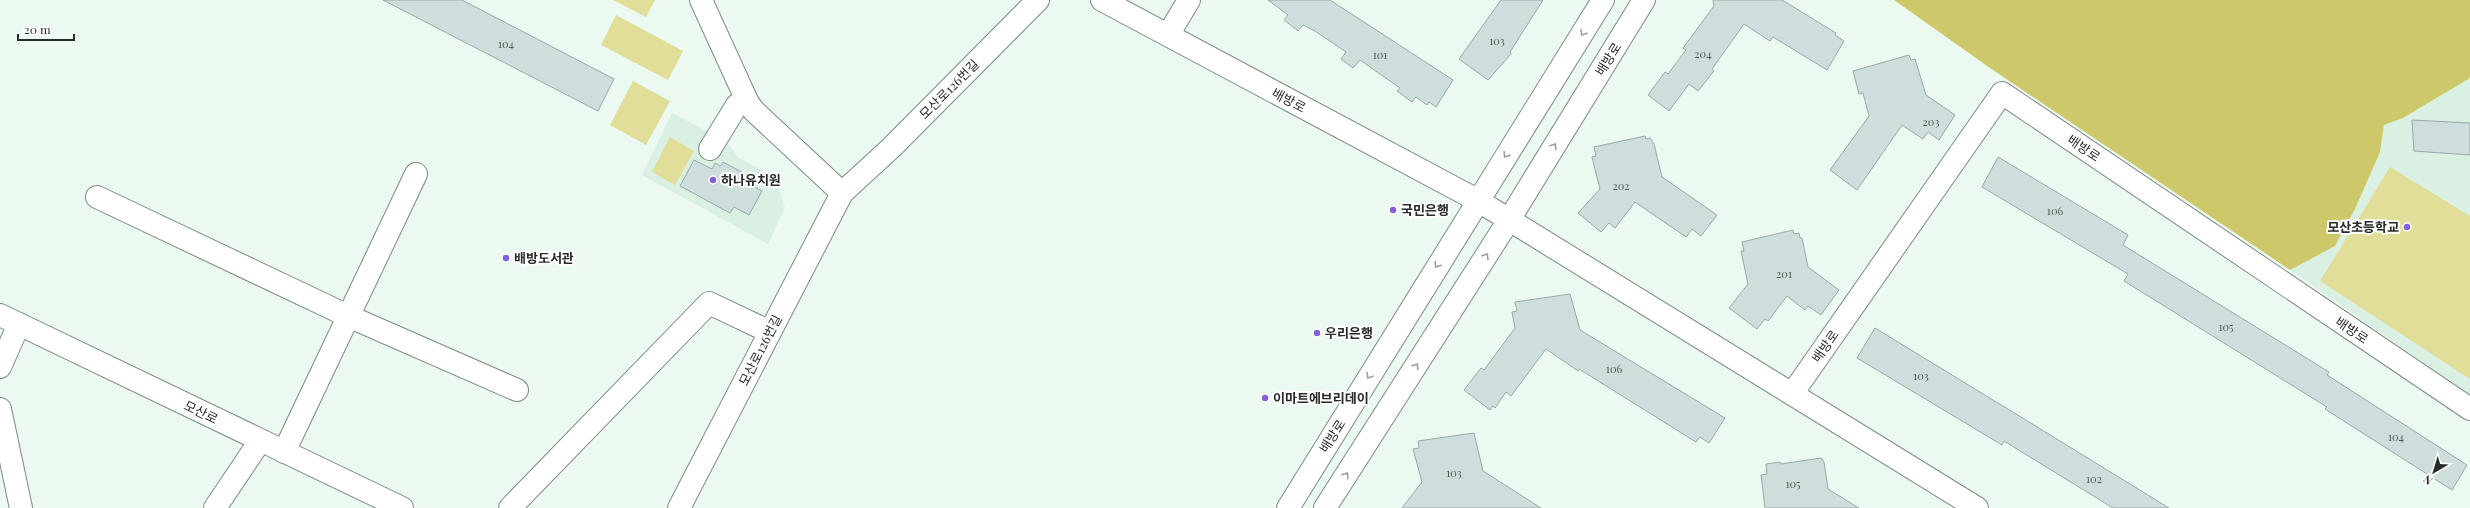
<svg xmlns="http://www.w3.org/2000/svg" width="2470" height="508" font-family="'Playfair Display','Noto Sans KR',serif">
	<rect width="100%" height="100%" fill="#ebf9f0"/>
	<g fill="#daf0e3">
		<polygon points="2470,78 2470,395 2290,270 2335,246 2355,209 2380,152 2384,125 2403,118"/>
		<polygon points="672,113 726,141 739,158 771,175 778,185 785,208 768,244 642,175"/>
	</g>
	<g fill="#e0de98">
		<polygon points="613,0 655,0 646,17"/>
		<polygon points="616,15 683,51 668,80 601,45"/>
		<polygon points="633,81 670,101 646,145 610,125"/>
		<polygon points="670,137 694,151 675,185 652,172"/>
		<polygon points="2390,167 2470,216 2470,379 2320,281"/>
	</g>
	<polygon fill="#cdc96b" points="1894,0 2470,0 2470,78 2403,118 2384,125 2380,152 2355,209 2335,246 2290,270 1990,68"/>
	<g fill="#cededc" stroke="#99a9a7">
		<polygon points="383,0 462,0 614,79 598,111"/>
		<polygon points="1268,0 1330,0 1453,80 1436,107 1429,102 1427,105 1416,97 1412,102 1397,91 1400,88 1360,60 1353,68 1341,59 1346,52 1315,31 1303,25 1298,31 1284,20 1288,15"/>
		<polygon points="1501,0 1543,0 1510,52 1511,54 1488,80 1459,59"/>
		<polygon points="1713,0 1782,0 1836,33 1835,35 1844,41 1827,70 1773,37 1770,41 1744,24 1712,69 1714,71 1698,91 1689,84 1669,111 1648,95 1665,72 1668,74 1686,50 1683,48 1714,6"/>
		<polygon points="1909,55 1911,60 1915,59 1926,95 1955,115 1939,140 1928,132 1923,139 1902,125 1857,190 1830,170 1869,116 1863,93 1859,94 1853,71"/>
		<polygon points="2412,120 2470,123 2470,155 2414,151"/>
		<polygon points="1645,136 1646,139 1650,138 1654,144 1662,177 1717,215 1701,236 1692,229 1686,237 1635,202 1615,228 1609,223 1601,232 1578,213 1600,189 1592,157 1596,156 1594,147"/>
		<polygon points="1998,157 2128,235 2123,245 2329,372 2327,375 2467,465 2452,490 2325,409 2327,407 2124,281 2128,274 1982,187"/>
		<polygon points="694,160 712,169 715,163 721,166 723,162 749,176 746,182 762,191 749,215 734,207 730,213 680,186"/>
		<polygon points="1793,230 1794,234 1799,233 1800,238 1802,238 1808,267 1839,290 1821,315 1808,306 1805,310 1787,296 1768,321 1765,319 1757,329 1729,308 1748,284 1741,251 1744,251 1742,242"/>
		<polygon points="1570,294 1580,330 1725,418 1709,443 1700,437 1696,442 1579,369 1578,371 1546,349 1511,396 1506,392 1495,408 1493,406 1490,410 1464,390 1481,368 1484,370 1515,328 1512,312 1517,311 1515,302"/>
		<polygon points="1875,328 2034,425 2169,508 2113,508 2004,441 2002,445 1857,358"/>
		<polygon points="1474,433 1483,471 1541,508 1402,508 1422,482 1413,449 1419,448 1418,441"/>
		<polygon points="1821,458 1824,462 1828,489 1859,508 1765,508 1761,475 1767,474 1766,464 1780,462 1781,464"/>
	</g>
	<g fill="none" stroke-linecap="round" stroke-linejoin="round">
		<defs>
			<g id="minor">
				<polyline points="701,0 748,103 754,111 842,193"/>
				<polyline points="1102,0 1477,200 1977,508"/>
				<polyline points="1168,35 1189,0"/>
				<polyline points="710,149 737,105 748,103"/>
				<polyline points="97,197 348,316 517,390"/>
				<polyline points="0,315 402,508"/>
				<polyline points="0,367 19,324"/>
				<polyline points="1792,394 2002,93 2470,409"/>
				<polyline points="0,409 21,508"/>
				<polyline points="284,452 416,174"/>
				<polyline points="215,508 260,441"/>
				<polyline points="510,508 709,303 770,332"/>
				<polyline points="679,508 842,193 891,148 1038,0"/>
				<polyline points="1288,508 1603,0"/>
				<polyline points="1325,508 1509,220 1644,0"/>
			</g>
		</defs>
		<use href="#minor" stroke="#7e8a83" stroke-width="24"/>
		<use href="#minor" stroke="#fff" stroke-width="22"/>
	</g>
	<defs><path id="oneway-chevron" d="M-2-3.5L2.5 0L-2 3.5" fill="none" stroke-width="1.6" stroke-linecap="round" stroke-linejoin="round"/></defs>
	<g stroke="#9ea09f">
		<use href="#oneway-chevron" transform="translate(1583 33) rotate(122)"/>
		<use href="#oneway-chevron" transform="translate(1554 146) rotate(-58)"/>
		<use href="#oneway-chevron" transform="translate(1506 155) rotate(122)"/>
		<use href="#oneway-chevron" transform="translate(1486 256) rotate(-58)"/>
		<use href="#oneway-chevron" transform="translate(1437 265) rotate(122)"/>
		<use href="#oneway-chevron" transform="translate(1416 366) rotate(-58)"/>
		<use href="#oneway-chevron" transform="translate(1369 376) rotate(122)"/>
		<use href="#oneway-chevron" transform="translate(1346 475) rotate(-57)"/>
	</g>
	<g fill="#8461dc" stroke="#fff" stroke-width="1.5">
		<circle cx="713" cy="180" r="4"/>
		<circle cx="1393" cy="210" r="4"/>
		<circle cx="2407" cy="227" r="4"/>
		<circle cx="506" cy="258" r="4"/>
		<circle cx="1317" cy="333" r="4"/>
		<circle cx="1265" cy="398" r="4"/>
	</g>
	<g text-anchor="middle" stroke-width="4" stroke-linejoin="round" paint-order="stroke">
		<g font-size="11" fill="#515856">
			<text x="1497" y="45">103</text>
			<text x="506" y="48">104</text>
			<text x="1703" y="58">204</text>
			<text x="1380" y="59">101</text>
			<text x="1931" y="126">203</text>
			<text x="1621" y="190">202</text>
			<text x="2055" y="215">106</text>
			<text x="1784" y="278">201</text>
			<text x="2226" y="331">105</text>
			<text x="1614" y="373">106</text>
			<text x="1921" y="380">103</text>
			<text x="2396" y="441">104</text>
			<text x="1454" y="477">103</text>
			<text x="2094" y="483">102</text>
			<text x="1793" y="488">105</text>
		</g>
		<g font-size="13" fill="#272c29" stroke="#fff">
			<text transform="translate(1608 59) rotate(-58)" y="5">배방로</text>
			<text transform="translate(949 89) rotate(-45)" y="5">모산로126번길</text>
			<text transform="translate(1289 100) rotate(28)" y="5">배방로</text>
			<text transform="translate(2084 148) rotate(34)" y="5">배방로</text>
			<text transform="translate(2352 330) rotate(34)" y="5">배방로</text>
			<text transform="translate(1825 346) rotate(-55)" y="5">배방로</text>
			<text transform="translate(760 350) rotate(-63)" y="5">모산로126번길</text>
			<text transform="translate(201 412) rotate(26)" y="5">모산로</text>
			<text transform="translate(1332 436) rotate(-58)" y="5">배방로</text>
		</g>
		<g font-size="13" font-weight="bold" fill="#272c29" stroke="#fff" text-anchor="start">
			<text x="721" y="185">하나유치원</text>
			<text x="1401" y="215">국민은행</text>
			<text x="2399" y="232" text-anchor="end">모산초등학교</text>
			<text x="514" y="263">배방도서관</text>
			<text x="1325" y="338">우리은행</text>
			<text x="1273" y="403">이마트에브리데이</text>
		</g>
	</g>
	<g transform="translate(2434 472) rotate(218)" stroke="#ffffff" stroke-width="3" paint-order="stroke">
	<path d="M0-3L7 15L0 10L-7 15Z" fill="#272c29"/>
	<text y="-6" font-size="11" font-weight="bold" text-anchor="middle" fill="#272c29">N</text>
	</g>
	<path d="M18 34v6h56v-6" fill="none" stroke="#272c29" stroke-width="2"/>
	<text x="24" y="34" font-size="12" fill="#272c29" stroke="#ffffff" stroke-width="3" paint-order="stroke">20 m</text>
</svg>
